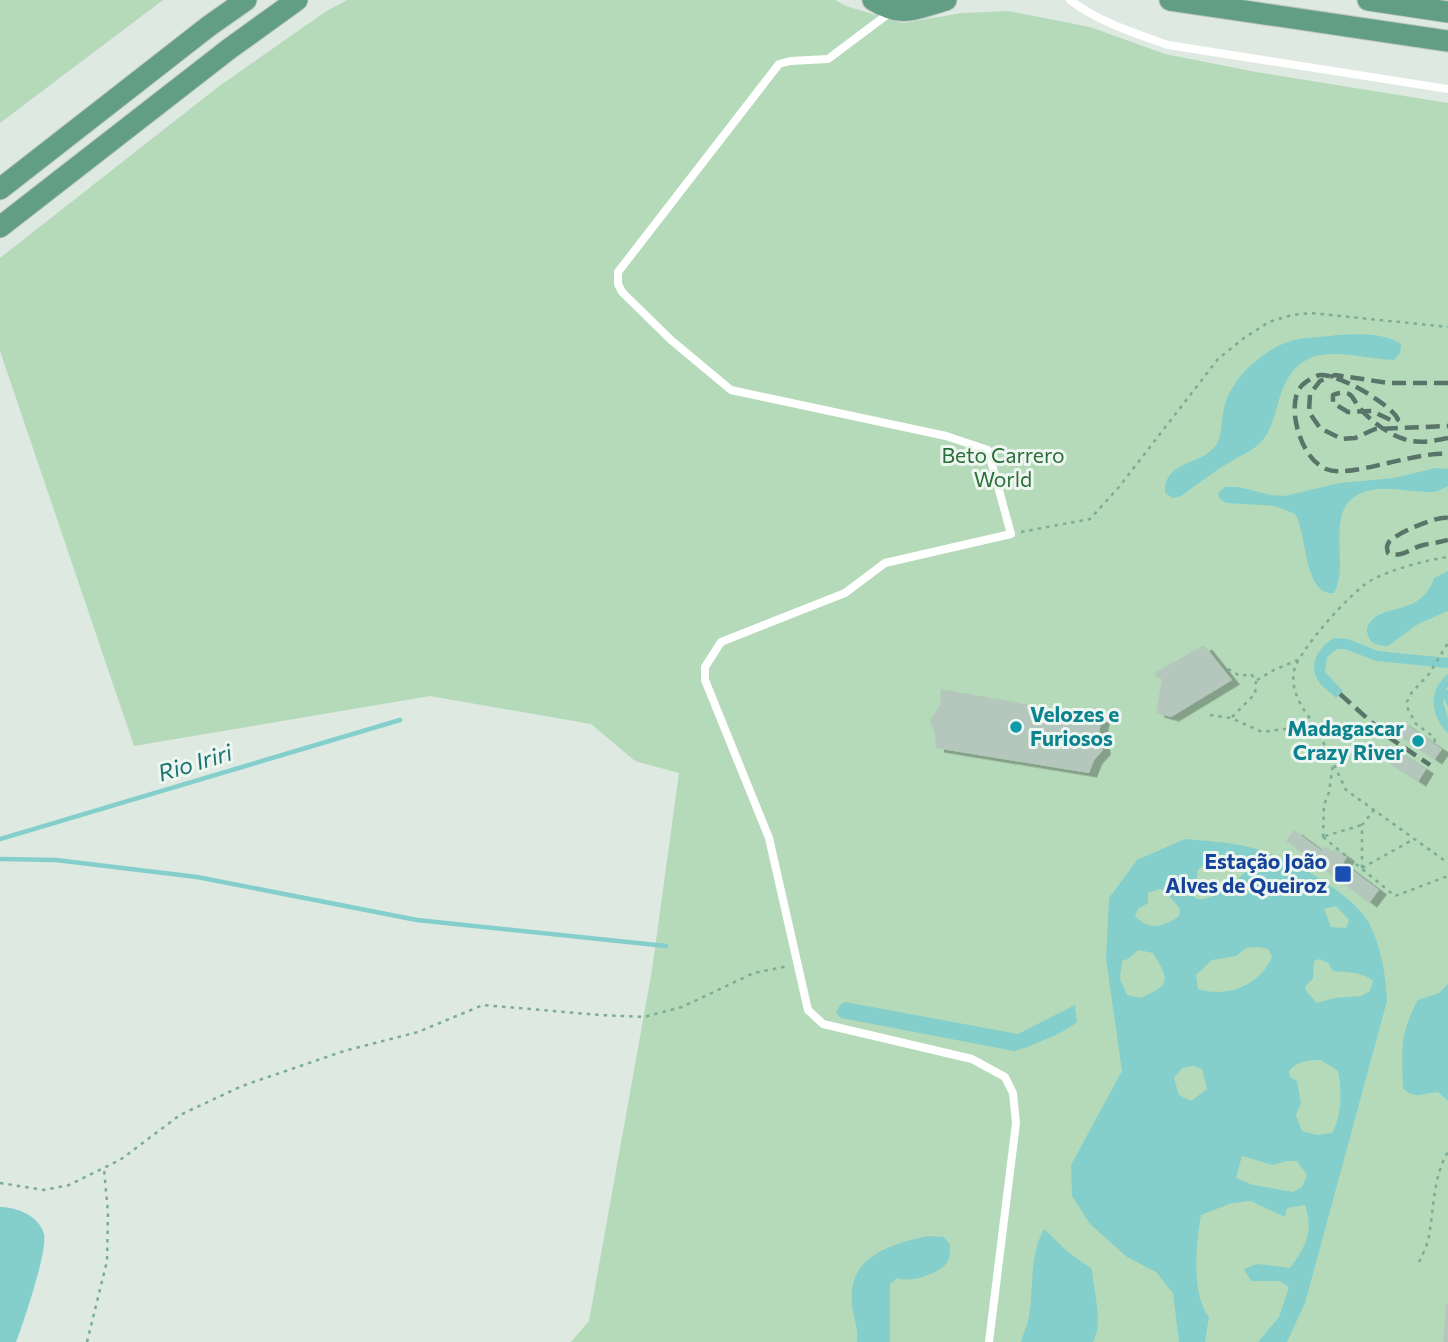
<svg xmlns="http://www.w3.org/2000/svg" width="1448" height="1342" font-family="Commissioner,sans-serif">
	<defs>
		<filter id="shadow"><feDropShadow dx="8" dy="4.5" stdDeviation="0" flood-color="#0004"/></filter>
	</defs>
	<rect width="100%" height="100%" fill="#dde9e1"/>
	<g fill="#b5dab9">
		<polygon points="0,0 163,0 0,123"/>
		<polygon points="347,0 835,0 846,6 903,23 962,13 1008,11 1090,27 1165,54 1256,72 1448,103 1448,1342 571,1342 589,1321 652,970 679,773 635,761 591,724 430,696 134,746 0,351 0,258 218,87 325,12"/>
	</g>
	<g fill="#84cfcc" fill-rule="evenodd">
		<path d="M1337 335C1358 334 1383 332 1401 344L1400 353 1394 360C1352 359 1303 335 1282 391 1276 407 1273 429 1262 441 1255 449 1244 454 1235 459 1216 470 1199 483 1181 496L1173 498 1165 493C1163 460 1202 466 1216 445 1223 434 1221 416 1225 404 1234 375 1265 348 1294 340 1307 337 1323 337 1337 335Z"/>
		<path d="M1435 468 1448 469V486C1443 488 1439 491 1433 492 1413 493 1392 486 1372 490 1318 500 1352 561 1334 593 1303 596 1307 531 1295 514L1275 506 1226 503 1219 498 1218 493 1225 487H1238L1271 495 1285 496 1339 483 1394 478Z"/>
		<path d="M1448 571V611L1418 624 1388 646C1376 646 1368 643 1367 630 1374 600 1421 620 1434 578Z"/>
		<path d="M1334 638 1348 639 1378 651 1448 658V668L1376 661 1345 649H1337L1327 657 1325 672 1343 691 1336 698C1331 692 1323 688 1319 682 1307 664 1319 647 1334 638Z"/>
		<path d="M1448 674V687L1445 690H1448V707L1444 699 1443 701 1448 719V733C1430 716 1428 690 1448 674Z"/>
		<path d="M1185 839C1206 841 1228 842 1249 847 1283 854 1352 892 1369 923 1381 946 1386 975 1387 1001L1305 1303 1287 1342H1258L1279 1317 1289 1287 1280 1281H1251L1244 1269 1257 1264 1290 1268C1306 1246 1314 1232 1305 1205L1287 1208 1285 1217 1251 1201 1232 1203 1201 1215C1196 1243 1191 1295 1209 1317L1205 1342H1179L1173 1293 1156 1272 1127 1257 1090 1224 1072 1196 1071 1165 1122 1071 1106 959 1109 898 1137 860ZM1208 861 1221 864 1236 862 1245 866 1247 871C1234 881 1196 919 1187 886L1197 879 1198 870ZM1160 889 1165 891 1180 909 1179 916C1164 927 1149 931 1135 916L1138 909 1148 903V893ZM1336 906 1349 920 1346 928 1331 927 1324 909ZM1258 947 1268 949 1272 957C1259 986 1227 998 1198 989L1196 975 1212 960 1236 956 1246 948ZM1138 950 1153 953C1169 980 1172 985 1140 998L1127 995 1120 979 1122 961 1128 959ZM1320 959 1328 963 1333 971C1349 973 1361 971 1373 981L1370 991 1361 996 1334 998 1317 1003 1307 992 1305 987 1313 978 1314 961ZM1321 1060 1338 1071C1342 1090 1342 1116 1332 1133L1317 1135 1302 1131 1296 1115 1301 1103 1297 1081 1290 1077 1289 1071C1297 1061 1309 1060 1321 1060ZM1193 1066 1202 1069 1207 1089 1191 1101 1179 1095 1174 1078 1182 1068ZM1242 1156 1273 1165 1286 1161H1297L1307 1175 1302 1187 1293 1192 1253 1185 1236 1178Z"/>
		<path d="M1448 984V1101L1438 1092C1423 1093 1414 1100 1403 1088 1402 1049 1399 1035 1418 1000L1439 993Z"/>
		<path d="M845 1002 1018 1034 1075 1005 1077 1022C1072 1029 1023 1050 1014 1051L841 1018 836 1013 840 1005Z"/>
		<path d="M0 1207C17 1207 39 1216 44 1234 48 1250 23 1324 16 1342H0Z"/>
		<path d="M1044 1229 1068 1252 1092 1269C1093 1291 1104 1321 1093 1342H1021C1023 1333 1028 1325 1029 1316 1034 1287 1029 1256 1044 1229Z"/>
		<path d="M928 1236 944 1237 950 1245C950 1252 950 1261 944 1266 935 1275 909 1283 897 1278L890 1284V1342H857C859 1328 853 1318 852 1304 847 1257 890 1244 928 1236Z"/>
	</g>
	<g fill="none" stroke-linecap="round" stroke-linejoin="round">
		<g stroke="#84cfcc" stroke-width="4.5">
			<polyline points="0,839 400,720"/>
			<polyline points="0,859 56,860 197,877 417,920 666,946"/>
		</g>
	</g>
	<g fill="#b5c6bd" filter="url(#shadow)">
		<polygon points="1204,645 1232,680 1171,717 1156,713 1162,679 1155,677 1156,672"/>
		<polygon points="941,689 1102,718 1099,733 1103,750 1094,760 1089,773 936,748 935,734 930,720 940,705"/>
		<polygon points="1401,721 1442,749 1434,760 1394,732"/>
		<polygon points="1386,744 1426,769 1418,782 1378,756"/>
		<polygon points="1294,830 1322,851 1325,846 1333,852 1336,849 1347,857 1343,863 1379,890 1369,903 1286,841"/>
		<polygon points="1446,1304 1448,1304 1448,1342 1443,1342"/>
	</g>
	<g fill="none" stroke-linecap="round" stroke-linejoin="round">
		<defs>
			<g id="primary">
				<path d="M873 0C904 19 916 8 946 0"/>
				<polyline points="1170,0 1448,41"/>
				<polyline points="1368,0 1448,12"/>
				<polyline points="0,189 209,26 246,0"/>
				<polyline points="0,227 229,49 297,0"/>
			</g>
		</defs>
		<use href="#primary" stroke="#c0c7c4" stroke-width="23"/>
		<g stroke="#7dac95" stroke-width="2.5" stroke-dasharray="3.5 5" stroke-linecap="butt">
			<polyline points="1021,532 1090,519 1119,487 1218,359 1244,338 1269,322 1292,315 1311,313 1448,327"/>
			<polyline points="1228,669 1240,676 1251,674 1256,681"/>
			<polyline points="1257,680 1274,670 1298,660"/>
			<polyline points="1210,715 1231,718 1262,732 1315,725 1346,790 1448,863"/>
			<polyline points="1232,717 1255,694 1256,681"/>
			<path d="M1315 725C1303 710 1290 691 1294 671 1298 651 1352 591 1370 581 1388 570 1427 560 1448 557"/>
			<polyline points="1435,742 1434,737 1416,724 1408,709 1407,702 1412,692 1429,674 1448,643"/>
			<polyline points="1325,836 1362,825"/>
			<polyline points="1323,837 1395,896 1448,876"/>
			<polyline points="1323,837 1324,805 1329,792 1333,764"/>
			<polyline points="1362,868 1362,825 1374,810"/>
			<polyline points="1362,868 1414,839"/>
			<polyline points="0,1183 44,1190 69,1185 120,1160 180,1115 242,1086 344,1051 418,1032 483,1005 600,1015 644,1017 682,1007 754,973 788,966"/>
			<path d="M1419 1262C1423 1254 1428 1244 1429 1235 1434 1209 1433 1176 1448 1152"/>
			<polyline points="87,1342 107,1261 108,1213 104,1169"/>
		</g>
		<g stroke="#fff" stroke-width="8">
			<path d="M1070 0C1099 22 1134 33 1168 45L1448 89"/>
			<polyline points="892,11 828,59 790,61 779,64 618,272 618,284 622,292 671,340 731,390 946,436 988,450 1011,534 885,563 845,593 721,642 705,667 705,680 769,838 808,1010 823,1024 972,1059 1005,1077 1013,1093 1016,1123 989,1342"/>
		</g>
		<use href="#primary" stroke="#629e84" stroke-width="21"/>
		<g stroke="#597468" stroke-width="4.5" stroke-dasharray="14 7" stroke-linecap="butt">
			<polyline points="1448,383 1389,383 1335,375 1320,381 1310,394 1309,412 1320,428 1342,439 1355,438 1375,429 1448,426"/>
			<path d="M1448 438C1434 441 1418 444 1404 439 1388 434 1369 420 1359 407 1355 403 1354 397 1349 394 1344 392 1338 393 1333 395V403L1348 412 1372 411 1395 422 1398 419C1389 403 1339 374 1320 375 1315 376 1310 379 1306 382 1295 389 1294 403 1295 416 1297 434 1307 461 1326 469 1350 479 1414 451 1448 454"/>
			<path d="M1448 518C1439 515 1396 533 1389 542 1386 547 1387 548 1388 553 1401 558 1408 550 1420 546 1429 543 1439 543 1448 540"/>
			<polyline points="1340,694 1387,736 1430,765"/>
		</g>
	</g>
	<g fill="#0f9aa8" stroke="#edf6f0" stroke-width="2.5">
		<circle cx="1016" cy="727" r="7"/>
		<circle cx="1418" cy="741" r="7"/>
	</g>
	<rect fill="#1a4fb4" stroke="#edf6f0" stroke-width="2.5" x="1334" y="865" width="18" height="18" rx="3.5"/>
	<g text-anchor="middle" stroke-width="6" stroke-linejoin="round" paint-order="stroke">
		<g font-size="21" fill="#2a6e38" stroke="#edf6f0">
			<text x="1003" y="463">Beto Carrero<tspan x="1003" dy="24">World</tspan></text>
		</g>
		<g font-size="21" font-weight="bold" fill="#0d838f" stroke="#edf6f0" text-anchor="start">
			<text x="1030" y="722">Velozes e<tspan x="1030" dy="24">Furiosos</tspan></text>
			<text x="1404" y="736" text-anchor="end">Madagascar<tspan x="1404" dy="24">Crazy River</tspan></text>
		</g>
		<g font-size="21" font-weight="bold" fill="#164399" stroke="#edf6f0" text-anchor="end">
			<text x="1327" y="869">Estação João<tspan x="1327" dy="24">Alves de Queiroz</tspan></text>
		</g>
		<g font-size="23" font-style="italic" fill="#1b7271" stroke="#edf6f0">
			<text transform="translate(195 763) rotate(-17)" y="8">Rio Iriri</text>
		</g>
	</g>
</svg>
